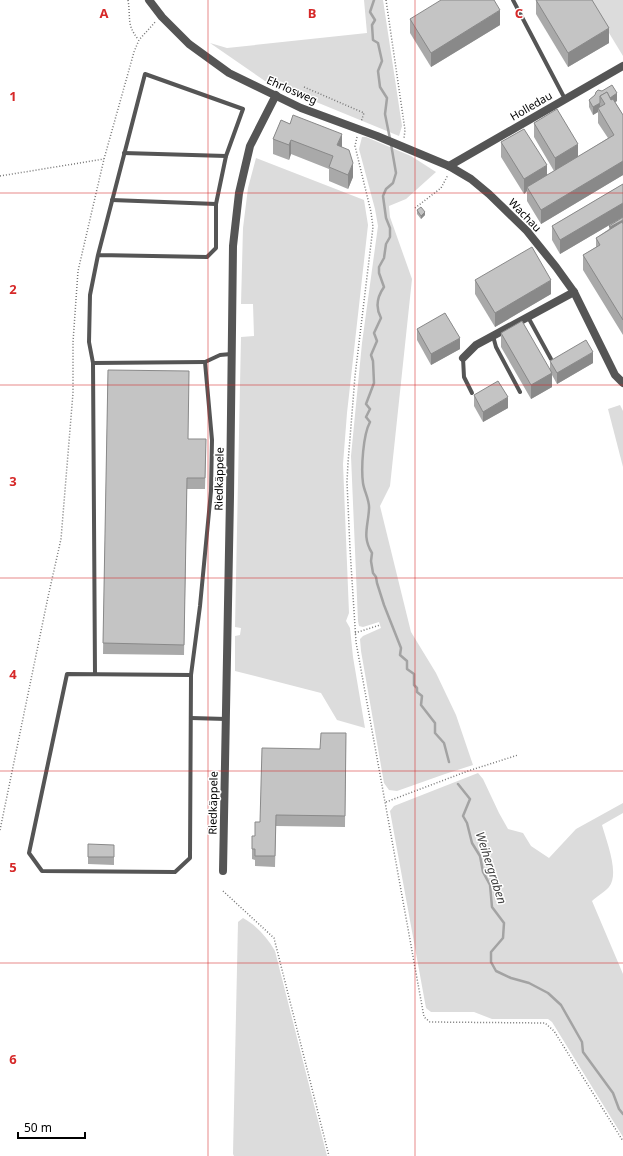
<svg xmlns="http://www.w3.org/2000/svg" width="623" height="1156" font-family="'Noto Sans',sans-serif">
	<rect width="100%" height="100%" fill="#fff"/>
	<g fill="#dcdcdc">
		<polygon points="364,0 383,0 402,126 399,136 265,81 210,43 227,48 367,33"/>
		<polygon points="589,0 623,0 623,56"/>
		<polygon points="362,137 366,137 411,156 436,172 406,199 389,206 390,217 412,279 390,486 380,506 411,632 436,673 456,715 473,765 445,774 397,791 389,790 384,783 361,651 360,639 363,636 381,628 379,622 363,627 359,626 358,621 351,456 362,343 378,226 375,209 359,149"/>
		<polygon points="256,158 364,200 368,225 347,413 343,464 349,613 346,621 350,628 353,657 365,728 337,720 321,693 235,671 235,636 240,635 241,628 235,627 241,337 254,336 253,304 241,304 243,228 248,188"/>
		<polygon points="620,405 623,411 623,467 608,409"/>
		<path d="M478 773 483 779 499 813 508 829 523 833 531 846 549 858 576 829 623 803V813L602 825C606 840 620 874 609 887 605 892 597 896 592 901L623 974V1137L552 1022 548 1019H492L474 1012H431L426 1008 390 811 394 806Z"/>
		<path d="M243 918C256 925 267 937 275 951L327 1156H234L233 1154 238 922Z"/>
	</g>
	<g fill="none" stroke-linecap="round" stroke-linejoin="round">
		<g stroke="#a3a3a3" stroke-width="2.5">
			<polyline points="374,0 370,12 375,20 372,25 373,40 378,43 382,61 378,71 380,87 387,98 385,114 390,139"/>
			<path d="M391 144 396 173 393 183 386 189 383 196 386 218 390 228V237L386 244 384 258 379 267V273L384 287C377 297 375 307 381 318L374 333 377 341 371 355 373 361 374 383 366 404 370 409 366 417 370 422C363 435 361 468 363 483 364 491 370 501 369 509 368 527 362 537 372 553L371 561 373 573 376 577 377 583 384 605 401 648 400 655 407 661V669L414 674V685L417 688V692L422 696 421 705 435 723V733L444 743 449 762"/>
			<polyline points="458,784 470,799 463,816 467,823 472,843 480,856 483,872 490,885 492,907 504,923 503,938 491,952 491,962 496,971 511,978 529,983 548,993 561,1005 582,1042 583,1052 613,1093 619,1109 623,1114"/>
		</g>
		<g stroke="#777" stroke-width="1.5" stroke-dasharray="1 2" stroke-linecap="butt">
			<path d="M128 0C131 18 126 24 138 39"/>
			<polyline points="386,0 405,130 404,138"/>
			<polyline points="304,87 364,113 361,122"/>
			<polyline points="357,137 355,146 371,212 373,227 355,376 348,463 347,482 350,549 356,642 424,1017 430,1022 545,1023 554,1031 623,1141"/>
			<polyline points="0,176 104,159"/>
			<polyline points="415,208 441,188 448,175"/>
			<polyline points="355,633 380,625"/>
			<polyline points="386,802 468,771 518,755"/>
			<polyline points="0,830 48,597 61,539 73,393 73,342 78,271 104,159 134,52 139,40 156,21"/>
			<polyline points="223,891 274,938 329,1156"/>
		</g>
		<g stroke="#555" stroke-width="4">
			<polyline points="513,0 565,99"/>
			<polyline points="124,153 226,156"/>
			<polyline points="112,200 216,204"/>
			<polyline points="528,317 551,359"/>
			<polyline points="493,336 496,347 520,392"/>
			<polyline points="463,358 464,377 472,393"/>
			<polyline points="93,363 89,342 90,295 98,255 145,74 243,109 226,156 216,204 216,248 207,257 98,255"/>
			<polygon points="67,674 191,675 190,858 175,872 42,871 29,853"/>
			<polyline points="95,674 93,363 205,362"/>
			<polyline points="191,675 200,606 211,491 212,440 205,362 220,355 231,354"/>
			<polyline points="191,718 226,719"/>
		</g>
		<g stroke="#555" stroke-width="8">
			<polyline points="149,0 162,17 189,44 229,73 301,108 377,136 449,166 471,179 489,194 527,231 556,267 574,292 615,375 623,383"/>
			<polyline points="449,166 623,66"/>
			<polyline points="463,358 476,345 574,292"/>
			<polyline points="223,871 230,497 233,246 239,193 250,146 276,95"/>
		</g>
	</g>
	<g fill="#a9a9a9">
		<polygon points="536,0 609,43 568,67 536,14"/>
		<polygon points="410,19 500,25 431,67 410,33"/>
		<polygon points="595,95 617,101 615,102 623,115 623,175 541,224 527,201 527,191 524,194 501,157 501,142 547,175 554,171 534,137 534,123 578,157 608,138 598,123 598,112 593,115 589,107 589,100"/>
		<polygon points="281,120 342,147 353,177 348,189 329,181 329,169 291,154 289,160 273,154 273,139"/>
		<polygon points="623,184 623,217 560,254 552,240 552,226"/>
		<polygon points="417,210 425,215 421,219 417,214"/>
		<polygon points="623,217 623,335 583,270 583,255 596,247 596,238 609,229 609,226"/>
		<polygon points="475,280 551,294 495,327 475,294"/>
		<polygon points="417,329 460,349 431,365 417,340"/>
		<polygon points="501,333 550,370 550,361 593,363 557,384 552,375 552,387 531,399 501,347"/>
		<polygon points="108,370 188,439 206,450 205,489 187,489 184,655 103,654"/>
		<polygon points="474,395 508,408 483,422 474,406"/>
		<polygon points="346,733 345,827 276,826 275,867 255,866 255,860 252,859 252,836 255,836 260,822 320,749"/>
		<polygon points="114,845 114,865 88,864 88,857"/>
	</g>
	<g fill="#898989">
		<polygon points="500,10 500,25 431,67 431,53"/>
		<polygon points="609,28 609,43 568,67 568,53"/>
		<polygon points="617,93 617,101 605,108 605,104 604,101"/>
		<polygon points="600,103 600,111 598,108 598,112 593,115 593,107"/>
		<polygon points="342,134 342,148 337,145"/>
		<polygon points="291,140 291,154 289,160 289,145"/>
		<polygon points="578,144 578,159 555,172 555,158"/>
		<polygon points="623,161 623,175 541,224 541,210"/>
		<polygon points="353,163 353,177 348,189 348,175"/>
		<polygon points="547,165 547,180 527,187 527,191 524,194 524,179"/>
		<polygon points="623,203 623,217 560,254 560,240"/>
		<polygon points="425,212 425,215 421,219 421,216"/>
		<polygon points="623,220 623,223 610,231 610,227"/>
		<polygon points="551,280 551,294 495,327 495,313"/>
		<polygon points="460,338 460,349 431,365 431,354"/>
		<polygon points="593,352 593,363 557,384 557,373"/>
		<polygon points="552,373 552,387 531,399 531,385"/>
		<polygon points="508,397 508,408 483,422 483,412"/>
	</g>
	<g fill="#c4c4c4" stroke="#898989">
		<polygon points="441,0 494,0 500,10 431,53 410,19"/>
		<polygon points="536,0 592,0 609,28 568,53"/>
		<polygon points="612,85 617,93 610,98 607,92 600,96 600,103 593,107 589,100 595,95 596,92 598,90 602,91"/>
		<polygon points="607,92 611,100 613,99 623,115 623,161 541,210 527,187 614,135 598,108 605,104 600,96"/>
		<polygon points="557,109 578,144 555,158 534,123"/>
		<polygon points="293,115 342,134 337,145 349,150 353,163 348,175 329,167 333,156 291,140 289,145 273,139 281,120 290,124"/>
		<polygon points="524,129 547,165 524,179 501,142"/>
		<polygon points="623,184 623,203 560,240 552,226"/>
		<polygon points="421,207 425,212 421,216 417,210"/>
		<polygon points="623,217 623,220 610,227 609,226"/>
		<polygon points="622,222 623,224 623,320 583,255 600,245 596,238"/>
		<polygon points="532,247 551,280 495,313 475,280"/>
		<polygon points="445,313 460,338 431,354 417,329"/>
		<polygon points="522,321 552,373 531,385 501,333"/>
		<polygon points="586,340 593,352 557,373 550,361"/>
		<polygon points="108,370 189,371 188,439 206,439 205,478 187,478 184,645 103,643"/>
		<polygon points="498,381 508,397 483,412 474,395"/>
		<polygon points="321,733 346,733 345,816 276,815 275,856 255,856 255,849 252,849 252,836 255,836 255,822 260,822 262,748 320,749"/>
		<polygon points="88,844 114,845 114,857 88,857"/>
	</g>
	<path fill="none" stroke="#d62828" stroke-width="1" stroke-opacity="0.55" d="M208 0V1156M415 0V1156M0 193H623M0 385H623M0 578H623M0 771H623M0 963H623"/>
	<g text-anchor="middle" stroke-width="3" stroke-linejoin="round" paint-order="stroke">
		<g font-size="11" fill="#000" stroke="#fff">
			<text transform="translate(292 90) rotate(24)" y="4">Ehrlosweg</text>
			<text transform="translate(531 106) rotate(-30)" y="4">Holledau</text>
			<text transform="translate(525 215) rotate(46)" y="4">Wachau</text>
			<text transform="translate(219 479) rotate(-89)" y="4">Riedkäppele</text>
			<text transform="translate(213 803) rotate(-89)" y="4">Riedkäppele</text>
		</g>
		<g font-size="12" font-style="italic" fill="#444" stroke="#fff">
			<text transform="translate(491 868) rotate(72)" y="4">Weihergraben</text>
		</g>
	</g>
	<g font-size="13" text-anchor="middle" font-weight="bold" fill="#d62828" stroke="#fff" stroke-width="3" stroke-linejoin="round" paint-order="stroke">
		<text x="104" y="18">A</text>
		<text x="312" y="18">B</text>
		<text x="519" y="18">C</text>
		<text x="13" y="101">1</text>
		<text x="13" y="294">2</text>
		<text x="13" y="486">3</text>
		<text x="13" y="679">4</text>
		<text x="13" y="872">5</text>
		<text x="13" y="1064">6</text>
	</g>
	<path d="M18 1132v6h67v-6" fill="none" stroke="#000000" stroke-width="2"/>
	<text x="24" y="1132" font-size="12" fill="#000000" stroke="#ffffff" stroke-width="3" paint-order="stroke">50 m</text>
</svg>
